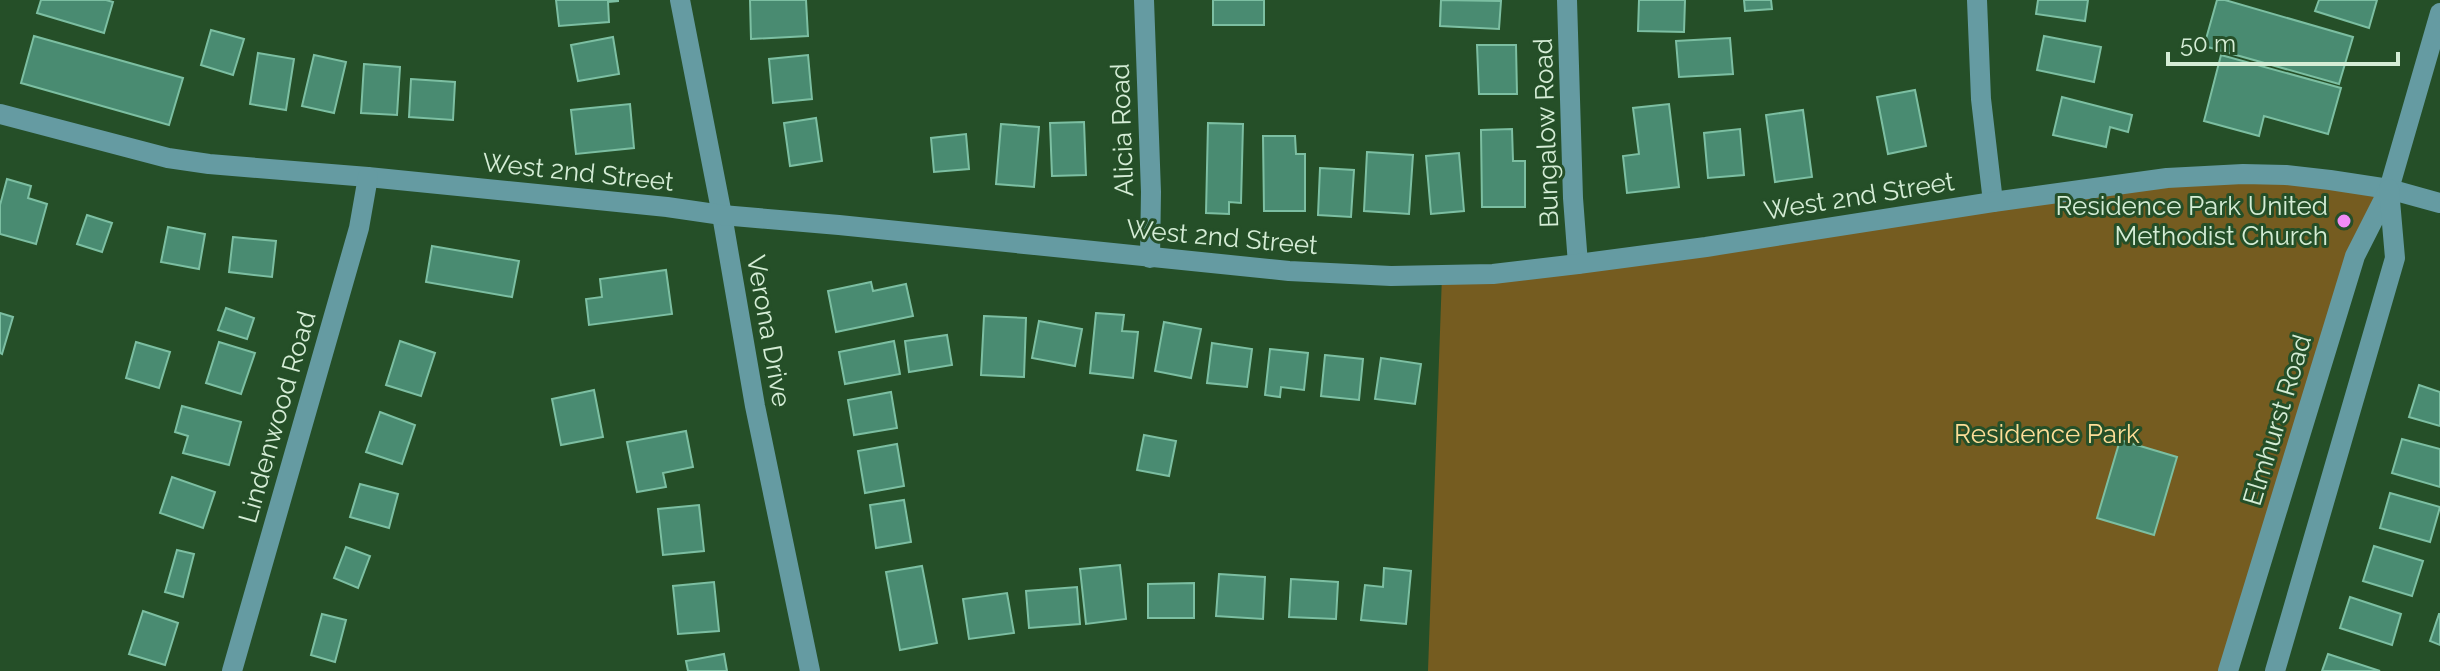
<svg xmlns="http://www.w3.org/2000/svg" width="2440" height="671" font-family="Raleway,sans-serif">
	<rect width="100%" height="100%" fill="#254f28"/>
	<polygon fill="#755c20" points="2167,178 2389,189 2355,256 2228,671 1428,671 1442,275"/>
	<g fill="#498b71" stroke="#7cbfa2" stroke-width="2">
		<polygon points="41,0 106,0 113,2 104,33 37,13"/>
		<polygon points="556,0 618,0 618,1 608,2 609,22 559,26"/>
		<polygon points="750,0 806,0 808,36 751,39"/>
		<rect x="1213" y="0" width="51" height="25"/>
		<polygon points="1441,0 1501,1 1499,29 1440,26"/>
		<polygon points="1639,0 1685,0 1684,32 1638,31"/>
		<polygon points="1744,0 1771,0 1772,9 1745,11"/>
		<polygon points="2038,0 2088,0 2085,21 2036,14"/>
		<polygon points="2217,0 2225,0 2353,37 2339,84 2204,46"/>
		<polygon points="2319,0 2377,0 2369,28 2315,11"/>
		<polygon points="211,30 244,39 233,75 201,65"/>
		<polygon points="34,36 183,78 169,125 21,83"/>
		<polygon points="2044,36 2101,47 2094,82 2037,70"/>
		<polygon points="613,37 619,74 578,81 571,45"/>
		<polygon points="1730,38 1733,74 1679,77 1676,41"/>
		<polygon points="1477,45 1516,45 1517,94 1479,94"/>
		<polygon points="258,53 294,59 286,110 250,104"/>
		<polygon points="314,55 346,62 334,113 302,106"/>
		<polygon points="808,55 812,99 773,103 769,59"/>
		<polygon points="2221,55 2341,88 2328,134 2264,116 2259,136 2204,121"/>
		<polygon points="364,64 400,67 397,115 361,113"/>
		<polygon points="411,79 455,82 453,120 409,117"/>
		<polygon points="1915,90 1926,146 1888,154 1877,97"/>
		<polygon points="2062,97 2132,115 2128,132 2110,127 2106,147 2053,135"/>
		<polygon points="630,104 634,148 576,154 571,110"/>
		<polygon points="1669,104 1679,187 1627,193 1623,156 1639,154 1633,108"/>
		<polygon points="1803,110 1812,177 1775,182 1766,115"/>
		<polygon points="816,118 822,161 790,166 784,123"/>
		<polygon points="1084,122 1086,175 1052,176 1050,123"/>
		<polygon points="1208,123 1243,124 1241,203 1229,202 1229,214 1206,213"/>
		<polygon points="1001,124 1039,127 1034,187 996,184"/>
		<polygon points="1512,129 1513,161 1525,161 1525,207 1482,207 1481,130"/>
		<polygon points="1740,129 1744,175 1708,178 1704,133"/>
		<polygon points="966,134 969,169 934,172 931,138"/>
		<polygon points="1263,136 1295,136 1296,154 1305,154 1305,211 1264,211"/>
		<polygon points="1367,152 1413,155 1409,214 1364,211"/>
		<polygon points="1459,153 1464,211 1431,214 1426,156"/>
		<polygon points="1320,168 1354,170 1351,217 1318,215"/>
		<polygon points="7,179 31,186 28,198 47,204 36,244 0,234 0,205"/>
		<polygon points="87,215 112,223 102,252 77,244"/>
		<polygon points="168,227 205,234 199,269 161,262"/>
		<polygon points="233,237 276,241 272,277 229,272"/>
		<polygon points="432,246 519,261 512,297 426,282"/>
		<polygon points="666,270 672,314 589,325 586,299 602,297 600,279"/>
		<polygon points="871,282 873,291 906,284 913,316 836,332 828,291"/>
		<polygon points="226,308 254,318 247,339 218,330"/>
		<polygon points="0,313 13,317 2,354 0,353"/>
		<polygon points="1096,313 1124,315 1122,331 1138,332 1133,378 1090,373"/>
		<polygon points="984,316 1026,318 1024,377 981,375"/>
		<polygon points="1039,321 1082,329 1075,366 1032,358"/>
		<polygon points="1164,322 1201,329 1191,378 1155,371"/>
		<polygon points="947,335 952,365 909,372 905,341"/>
		<polygon points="400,341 435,353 421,396 386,385"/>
		<polygon points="894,341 900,374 845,384 839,352"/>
		<polygon points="136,342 170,352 159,388 126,378"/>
		<polygon points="219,342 255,353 241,394 206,383"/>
		<polygon points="1212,343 1252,349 1247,387 1207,383"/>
		<polygon points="1270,349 1308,353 1304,390 1281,387 1280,397 1265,395"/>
		<polygon points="1325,355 1363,359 1359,400 1321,396"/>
		<polygon points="1381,358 1421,364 1415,404 1375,399"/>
		<polygon points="2419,385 2440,392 2440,426 2409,417"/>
		<polygon points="594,390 603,437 561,445 552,399"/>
		<polygon points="891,392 897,428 854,435 848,400"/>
		<polygon points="182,406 241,422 229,465 183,453 188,436 175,432"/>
		<polygon points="380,412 415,425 402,464 366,452"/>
		<polygon points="686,431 693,467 663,473 666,487 637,492 627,442"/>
		<polygon points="1144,435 1176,441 1169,476 1137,470"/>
		<polygon points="2402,439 2440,449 2440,487 2392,473"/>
		<polygon points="2120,440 2177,457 2154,535 2097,518"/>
		<polygon points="897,444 904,486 865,493 858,451"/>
		<polygon points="172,477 215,492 203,528 160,513"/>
		<polygon points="360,484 398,494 389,528 350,517"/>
		<polygon points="2390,493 2440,507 2430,542 2380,528"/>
		<polygon points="904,500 911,542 876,548 870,505"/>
		<polygon points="699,505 704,551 663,555 658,509"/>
		<polygon points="2374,546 2423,561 2412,596 2363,581"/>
		<polygon points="346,547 370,556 358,588 334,578"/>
		<polygon points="177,550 194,554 183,597 165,592"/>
		<polygon points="1120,565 1126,619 1086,624 1080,569"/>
		<polygon points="922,566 937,643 900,650 886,572"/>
		<polygon points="1384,568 1411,571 1406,624 1361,620 1365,585 1383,587"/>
		<polygon points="1219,574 1265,577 1263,619 1216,616"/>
		<polygon points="1291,579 1338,582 1336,619 1289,617"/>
		<polygon points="714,582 719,631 678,634 673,586"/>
		<polygon points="1194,583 1194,618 1148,618 1148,584"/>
		<polygon points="1077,587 1080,624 1029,628 1026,591"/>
		<polygon points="1007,593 1014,633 969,639 963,599"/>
		<polygon points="2350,597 2401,614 2392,645 2340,628"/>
		<polygon points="143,611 178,623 165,665 129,654"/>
		<polygon points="322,614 346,620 335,662 311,655"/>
		<polygon points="2439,614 2440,614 2440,645 2430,641"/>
		<polygon points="724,654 727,671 688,671 686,661"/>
		<polygon points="2328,654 2380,671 2322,671"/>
	</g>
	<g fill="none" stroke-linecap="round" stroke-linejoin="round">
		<g stroke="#659ba2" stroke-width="20">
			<polyline points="680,0 722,215 755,406 810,671"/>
			<polyline points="1144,0 1151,192 1150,258"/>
			<polyline points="1567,0 1573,198 1578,264"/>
			<polyline points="1977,0 1981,99 1993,202"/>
			<polyline points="0,114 168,158 209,164 368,177 667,207 722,215 839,225 1289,271 1391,276 1493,274 1578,264 1706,247 1993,202 2167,178 2243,174 2286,175 2330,180 2389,189 2440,203"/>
			<polyline points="232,671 359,228 368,177"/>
			<polyline points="2228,671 2355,256 2389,189 2440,13"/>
			<polyline points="2275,671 2395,258 2389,189"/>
		</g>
	</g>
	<circle fill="#f08bf5" stroke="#254f28" stroke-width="3" cx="2344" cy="221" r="8"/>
	<g text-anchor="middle" stroke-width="6" stroke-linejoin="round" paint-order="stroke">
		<g font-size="26" fill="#d5edd6" stroke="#254f28">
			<text transform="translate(1122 130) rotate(-92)" y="9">Alicia Road</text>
			<text transform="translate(1546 133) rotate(-92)" y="9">Bungalow Road</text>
			<text transform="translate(578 172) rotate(6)" y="9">West 2nd Street</text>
			<text transform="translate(1859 196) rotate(-9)" y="9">West 2nd Street</text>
			<text transform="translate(1222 237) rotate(5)" y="9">West 2nd Street</text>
			<text transform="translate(769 331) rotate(80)" y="9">Verona Drive</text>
			<text transform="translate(277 417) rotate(-74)" y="9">Lindenwood Road</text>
			<text transform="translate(2277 420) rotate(-73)" y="9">Elmhurst Road</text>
		</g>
		<g font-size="26" fill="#d5edd6" stroke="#254f28" text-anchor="end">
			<text x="2328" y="215">Residence Park United<tspan x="2328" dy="30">Methodist Church</tspan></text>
		</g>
		<g font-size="26" fill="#fddd97" stroke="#254f28">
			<text x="2047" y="443">Residence Park</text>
		</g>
	</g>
	<path d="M2168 52v12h230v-12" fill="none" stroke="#d5edd6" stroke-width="4"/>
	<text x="2180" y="52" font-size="24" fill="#d5edd6" stroke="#254f28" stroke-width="6" paint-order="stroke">50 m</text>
</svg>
